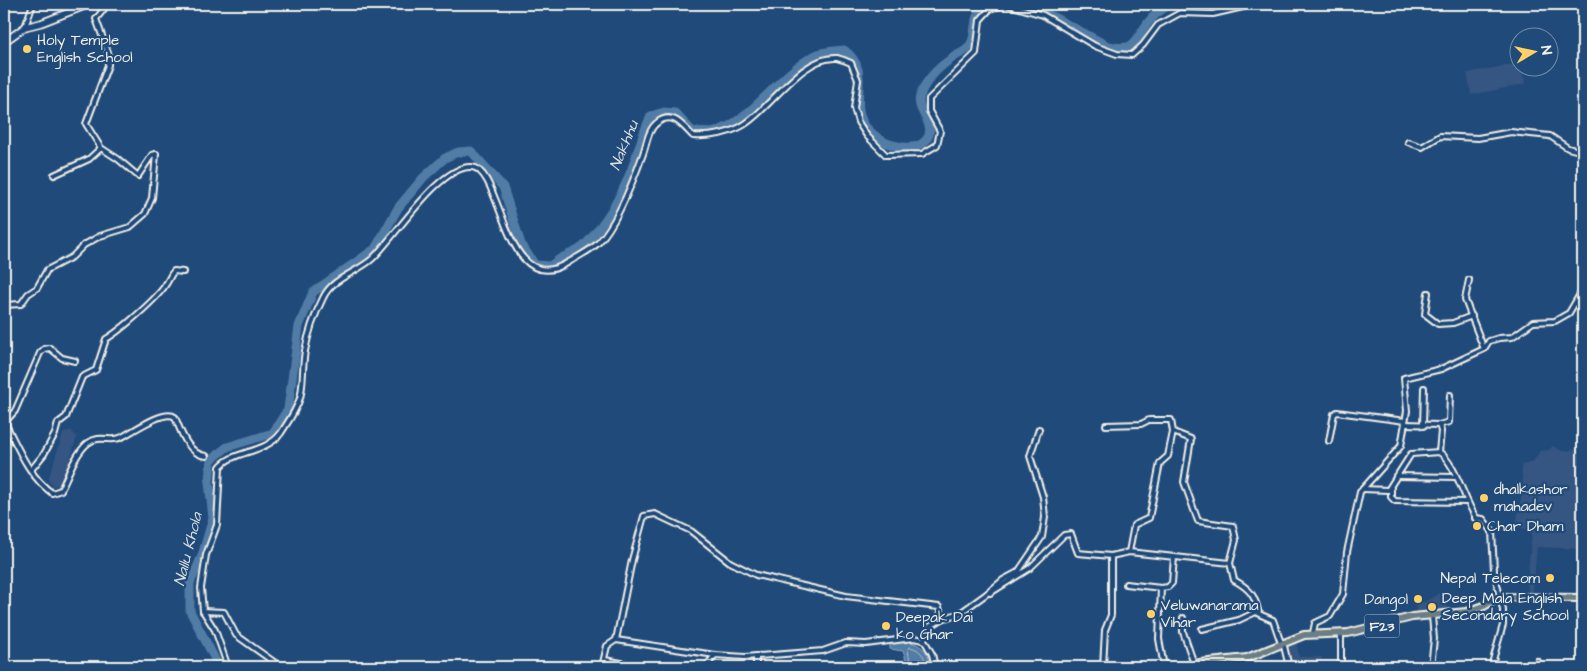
<svg xmlns="http://www.w3.org/2000/svg" width="1587" height="671" font-family="'Architects Daughter',sans-serif">
	<rect width="100%" height="100%" fill="#1f4a7a"/>
	<filter id="ink" filterUnits="userSpaceOnUse"><feTurbulence type="fractalNoise" baseFrequency=".02" numOctaves="2"/><feDisplacementMap in="SourceGraphic" scale="10" xChannelSelector="R" yChannelSelector="G"/><feConvolveMatrix kernelMatrix="1 2 1 2 8 2 1 2 1" color-interpolation-filters="sRGB"/></filter>
	<g filter="url(#ink)">
		<g fill="#345482">
			<polygon points="1519,63 1526,84 1471,95 1467,73"/>
			<polygon points="71,430 77,437 62,485 53,486 48,480 63,433"/>
			<polygon points="1553,446 1562,451 1579,449 1583,462 1583,547 1580,549 1537,547 1533,592 1528,592 1527,581 1532,531 1517,527 1516,524 1523,487 1521,465 1533,462 1540,451 1548,450"/>
			<polygon points="1447,592 1448,612 1417,614 1414,600 1425,602 1439,593"/>
			<polygon points="1297,643 1299,657 1322,657 1323,667 1289,667 1288,647"/>
		</g>
		<path fill="#517ba6" stroke="#92aac0" d="M906 641C921 644 930 651 931 667H906L905 655 903 651 890 649V644Z"/>
		<g fill="none" stroke-linecap="round" stroke-linejoin="round">
			<path stroke="#b3c2ce" stroke-width="1" d="M911 667 908 650 910 647C921 649 925 657 927 667"/>
			<g stroke="#517ba6" stroke-width="9">
				<path d="M1029 4 1106 45C1139 54 1134 38 1151 19 1156 13 1164 8 1170 4"/>
				<path d="M219 667 190 611V583L202 556 213 518 209 482 211 460 227 447 273 433 288 409 299 326 313 292 375 249 398 208 423 178 445 158 458 152 471 151 503 187 521 244 535 265 551 266C561 254 576 255 586 244 605 223 621 197 631 171 638 153 642 134 651 116L664 112 675 113 692 131C699 132 708 134 715 132 752 121 778 75 814 56 822 51 835 51 844 50 872 70 850 97 863 123 865 127 870 131 873 134 882 143 892 146 904 147 913 148 921 147 927 139 937 123 915 111 920 96 925 81 938 68 951 59 956 55 963 53 967 49 979 37 970 20 984 4"/>
			</g>
			<defs>
				<g id="minor">
					<polyline points="25,27 33,4"/>
					<polyline points="1408,142 1422,147 1440,136 1478,138 1511,132 1550,136 1568,148 1583,152"/>
					<polyline points="54,175 89,159 101,148"/>
					<polyline points="1469,280 1465,300 1484,349"/>
					<polyline points="1428,293 1425,314 1438,324 1453,323 1472,316"/>
					<polyline points="4,305 21,304 28,294 37,288 47,270 72,257 84,245 100,236 130,227 145,214 152,198 156,154 152,155 138,176 118,159 101,148 86,124 108,65 108,52 96,19 104,9 103,4"/>
					<path d="M4 421C17 445 28 476 52 493L61 490C68 475 75 454 88 443 100 434 111 443 122 437 132 432 164 409 175 417 181 432 188 454 206 456"/>
					<polyline points="5,422 15,411 40,353 44,349 50,348 62,358 75,361"/>
					<polyline points="1405,424 1439,425 1441,431 1439,452"/>
					<polyline points="1106,425 1141,424 1149,420 1171,420 1173,432"/>
					<polyline points="1439,425 1449,422 1450,395"/>
					<polyline points="1423,426 1424,388"/>
					<polyline points="1329,441 1334,414 1337,412 1405,421"/>
					<path d="M31 470 44 454 55 434 58 423 66 417 82 377 96 370 106 339C120 331 158 298 166 284 169 280 170 275 174 271L183 272"/>
					<polyline points="1396,476 1456,477"/>
					<polyline points="1391,488 1391,497 1395,501 1466,502"/>
					<path d="M1363 489 1388 490 1411 454 1439 452C1456 463 1464 501 1477 519"/>
					<polyline points="1475,518 1483,519 1492,531 1494,571 1503,610 1503,625 1491,667"/>
					<polyline points="1129,552 1134,525 1149,518 1160,463 1168,456 1173,432 1191,439 1184,482 1198,521 1233,526 1236,540 1230,563"/>
					<polyline points="1126,584 1161,588"/>
					<polyline points="990,593 1030,568 1064,535 1071,534 1078,553 1111,556"/>
					<polyline points="203,611 224,612 236,635 281,667"/>
					<polyline points="1183,618 1183,632 1194,664"/>
					<polyline points="1202,629 1239,620 1258,611"/>
					<polyline points="1313,633 1315,623 1330,616 1343,594 1347,552 1360,492 1401,446 1407,411 1404,378 1441,369 1484,349 1489,341 1499,338 1512,337 1533,322 1555,321 1569,313 1583,289"/>
					<polyline points="1341,633 1341,667"/>
					<polyline points="616,640 715,655"/>
					<polyline points="1283,642 1289,667"/>
					<polyline points="605,660 643,667"/>
					<polyline points="1537,661 1543,667"/>
					<path d="M228 667 215 630 203 611 201 588 206 555 217 525 220 467C233 450 266 454 281 433 288 422 296 411 300 398 304 383 302 367 305 351 308 334 315 314 323 298 332 278 356 273 372 259 394 239 440 164 472 167 503 170 504 303 569 262 578 256 592 250 599 242 617 223 634 179 643 154 647 143 648 129 658 122 673 111 683 126 693 136 710 137 723 135 738 128 768 114 800 55 837 58 841 59 847 61 851 63L858 80 854 108 858 122 867 136 886 155 922 154 937 145 940 131 929 111V99L976 53 980 20 990 9 1006 4 1043 15 1095 46 1117 54 1132 55 1143 45 1158 25 1180 13 1213 14 1256 4"/>
					<polyline points="602,667 607,646 616,640 632,560 644,516 655,514 691,531 730,562 756,575 846,596 939,607 942,619"/>
					<polyline points="706,667 715,655 745,657 823,651 846,643 866,644 913,638 924,640"/>
					<polyline points="756,667 756,656"/>
					<polyline points="935,667 932,654 924,640 929,627 942,619 960,613 985,595 1003,580 1018,572 1042,537 1045,517 1043,497 1030,456 1039,429"/>
					<path d="M1103 667 1105 630 1111 615V556L1129 552 1230 563 1234 580C1250 589 1255 595 1259 614L1273 620 1281 643"/>
					<polyline points="1164,667 1159,639 1161,588 1168,587 1172,583 1174,557"/>
					<polyline points="1431,667 1434,639 1432,616"/>
				</g>
				<polyline id="secondary" points="4,42 25,27 41,23 90,4"/>
				<polyline id="primary" points="1182,667 1200,663 1247,658 1304,635 1348,633 1412,617 1467,612 1484,606 1499,597 1583,598"/>
			</defs>
			<use href="#minor" stroke="#f4f1e8" stroke-width="8"/>
			<use href="#secondary" stroke="#f4f1e8" stroke-width="9"/>
			<use href="#primary" stroke="#f4f1e8" stroke-width="10"/>
			<use href="#minor" stroke="#1f4a7a" stroke-width="4"/>
			<use href="#secondary" stroke="#1f4a7a" stroke-width="5.5"/>
			<use href="#primary" stroke="#6c7e84" stroke-width="6"/>
		</g>
	</g>
	<g fill="#ffd166" stroke="#1f4a7a" stroke-width="2">
		<circle cx="27" cy="49" r="5"/>
		<circle cx="1484" cy="498" r="5"/>
		<circle cx="1477" cy="526" r="5"/>
		<circle cx="1550" cy="578" r="5"/>
		<circle cx="1418" cy="599" r="5"/>
		<circle cx="1432" cy="607" r="5"/>
		<circle cx="1151" cy="614" r="5"/>
		<circle cx="886" cy="626" r="5"/>
	</g>
	<g text-anchor="middle" stroke-width="4.5" stroke-linejoin="round" paint-order="stroke">
		<rect fill="#1f4a7a" stroke="#b4bfc7" stroke-width="1" x="1364.5" y="614.5" width="35" height="23" rx="4"/>
		<g font-size="14" font-weight="bold" fill="#f4f1e8">
			<text x="1382" y="631">F23</text>
		</g>
		<g font-size="15" fill="#f4f1e8" stroke="#1f4a7a" text-anchor="start">
			<text x="37" y="45">Holy Temple<tspan x="37" dy="17">English School</tspan></text>
			<text x="1494" y="494">dhalkashor<tspan x="1494" dy="17">mahadev</tspan></text>
			<text x="1487" y="531">Char Dham</text>
			<text x="1540" y="583" text-anchor="end">Nepal Telecom</text>
			<text x="1442" y="603">Deep Mala English<tspan x="1442" dy="17">Secondary School</tspan></text>
			<text x="1408" y="604" text-anchor="end">Dangol</text>
			<text x="1161" y="610">Veluwanarama<tspan x="1161" dy="17">Vihar</tspan></text>
			<text x="896" y="622">Deepak Dai<tspan x="896" dy="17">ko Ghar</tspan></text>
		</g>
		<g font-size="16" font-style="italic" fill="#dcdfde" stroke="#1f4a7a">
			<text transform="translate(623 145) rotate(-68)" y="6">Nakhhu</text>
			<text transform="translate(187 549) rotate(-76)" y="6">Nallu Khola</text>
		</g>
	</g>
	<rect width="1587" height="671" fill="none" stroke="#1f4a7a" stroke-width="20"/>
	<rect x="10" y="10" width="1567" height="651" fill="none" stroke="#f4f1e8" stroke-width="2" filter="url(#ink)"/>
	<g transform="translate(1534 52) rotate(81)"><circle r="24" fill="#1f4a7a" stroke="#748da6"/>
	<path d="M0-4L9 19L0 12L-9 19Z" fill="#ffd166"/>
	<text y="-8" font-size="14" font-weight="bold" text-anchor="middle" fill="#f4f1e8">N</text>
	</g>
</svg>
